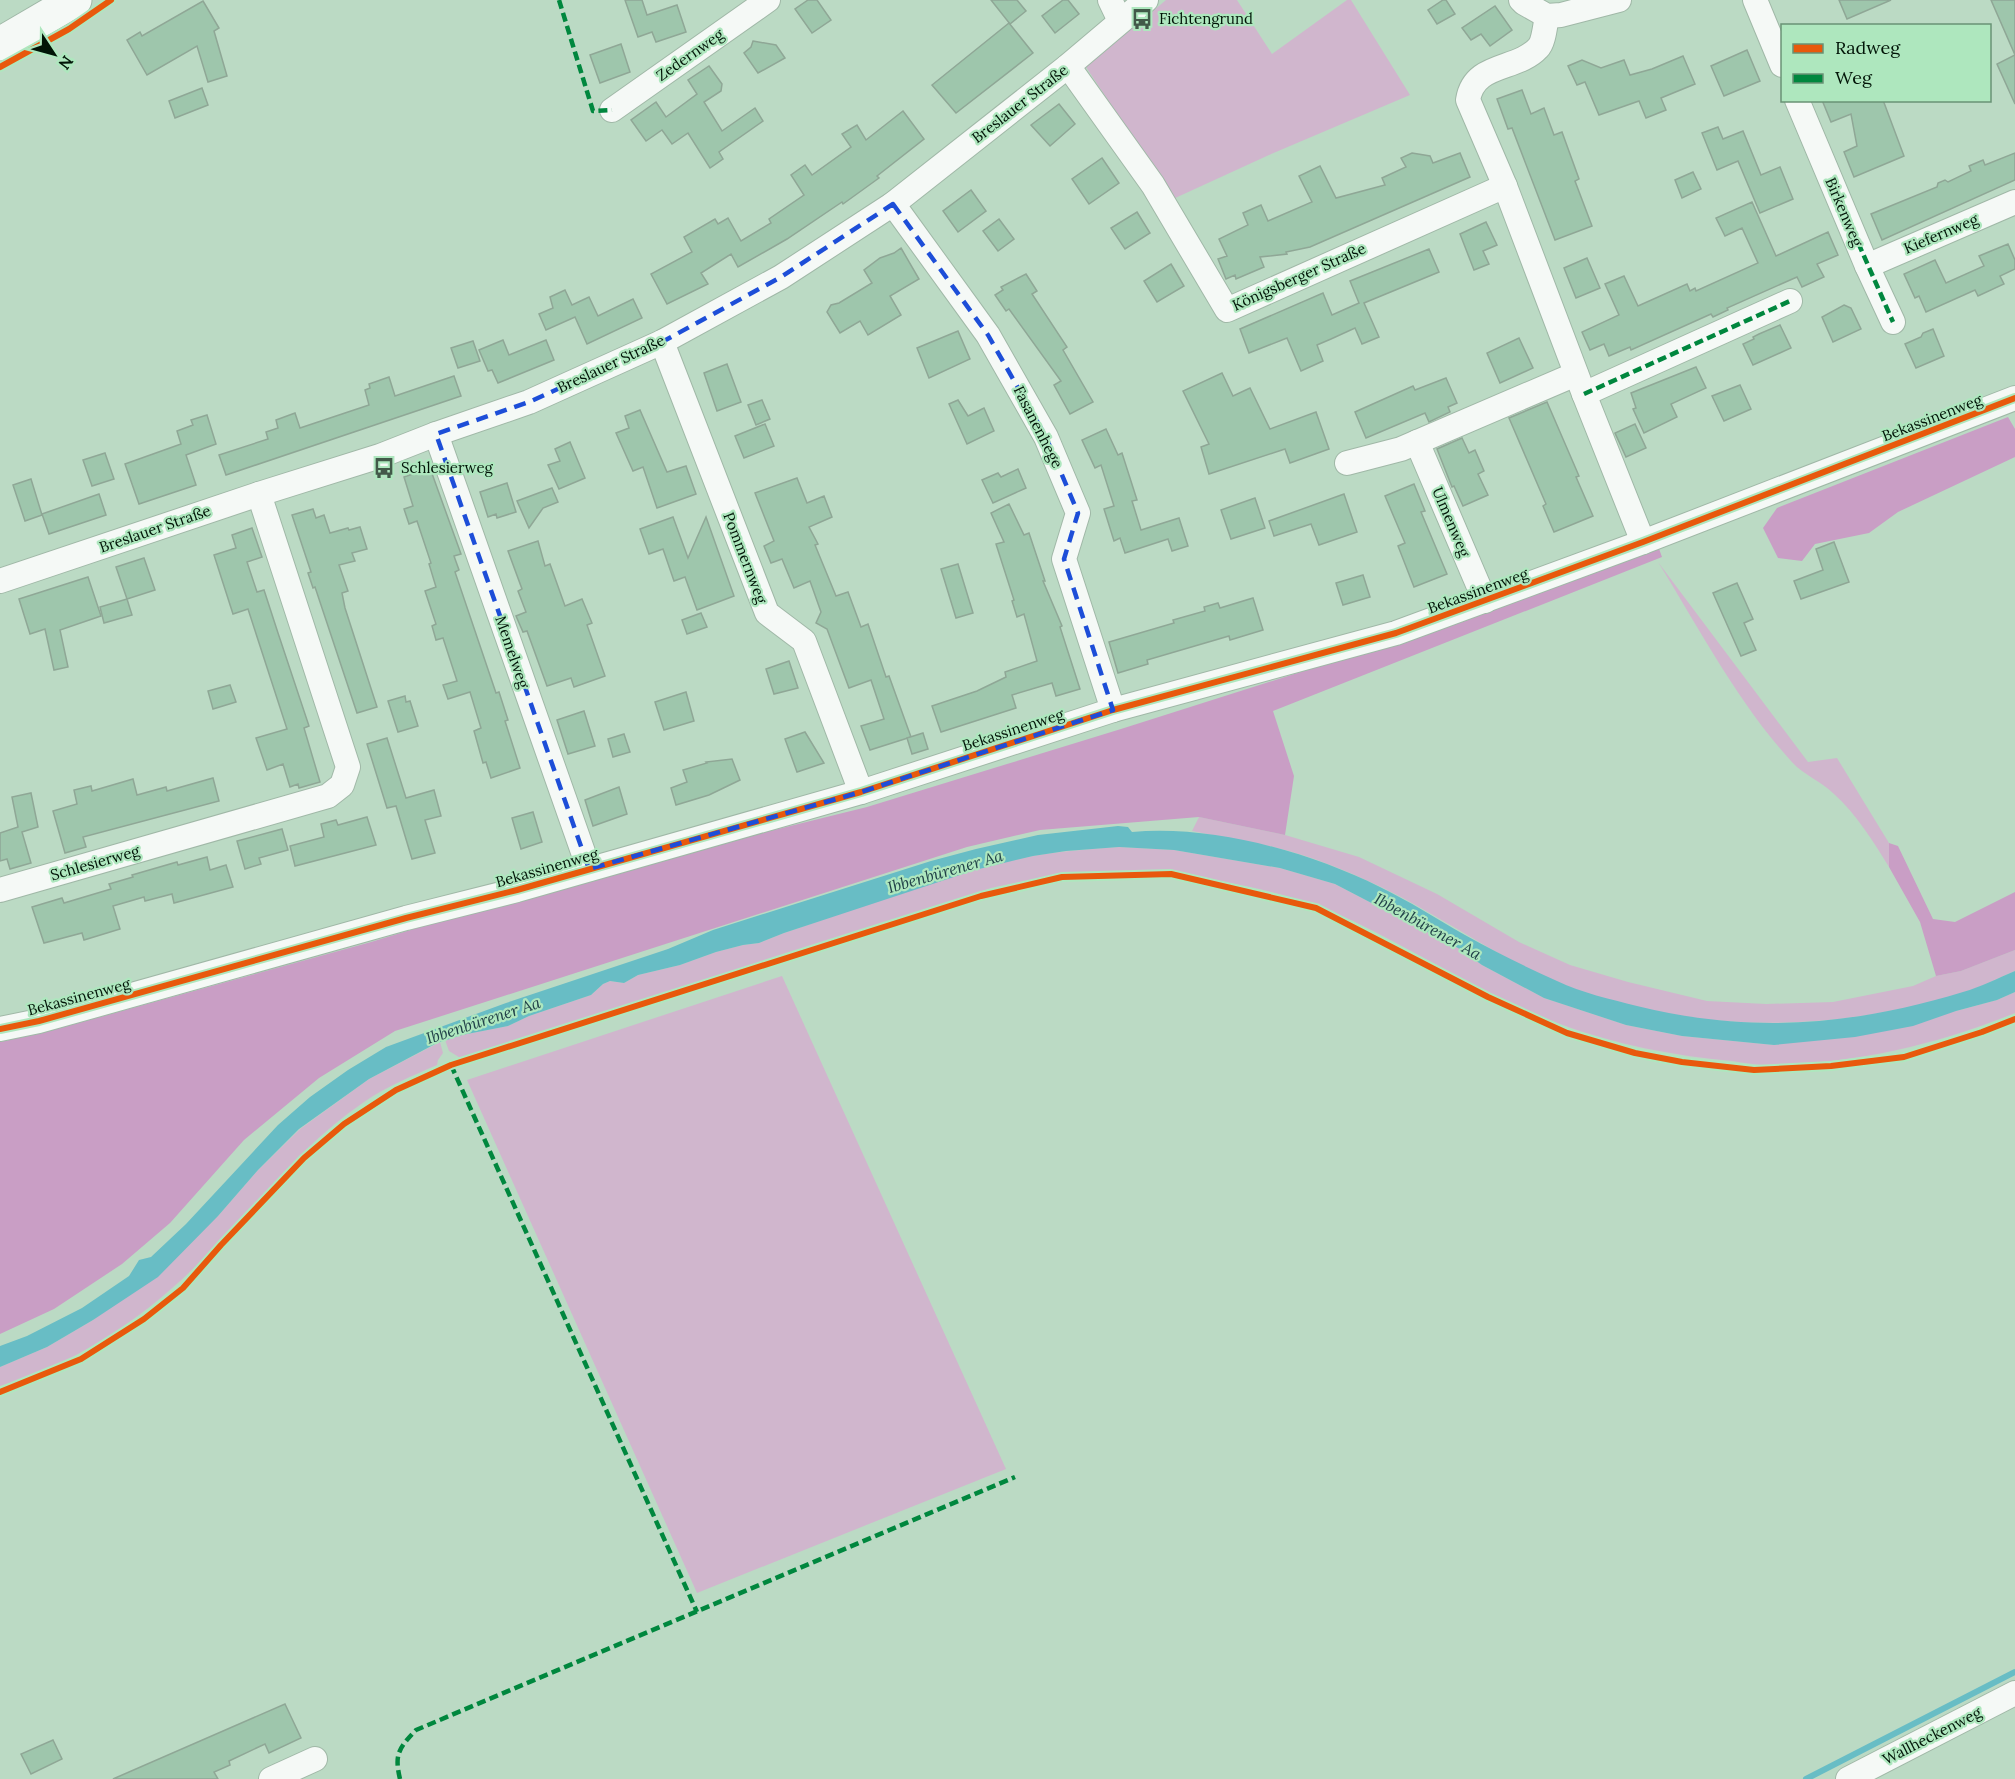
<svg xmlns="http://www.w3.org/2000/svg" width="2015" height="1779" font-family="Lora,serif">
	<rect width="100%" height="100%" fill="#bbdac4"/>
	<g fill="#d0b6cd">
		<polygon points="1166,0 1237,0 1272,54 1347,0 1351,0 1410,95 1269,155 1173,199 1086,67"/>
		<path d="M1658 562 1808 762 1837 758 1889 843V867C1873 841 1857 815 1834 794 1821 781 1803 775 1791 761 1738 703 1699 628 1658 562Z"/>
		<path d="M1199 817 1285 835 1359 857 1437 894 1519 942 1570 965 1628 982 1707 1001 1766 1004 1833 1002 1913 986 1936 976 1961 971 2015 950V971C1998 978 1982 987 1965 992 1833 1034 1688 1035 1559 983 1496 957 1440 915 1379 886 1347 871 1311 856 1277 848 1249 841 1220 837 1192 831Z"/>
		<path d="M1119 847 1174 850 1280 868 1335 884 1458 948 1482 965 1544 998 1626 1025 1682 1036 1774 1045 1956 1011 1997 1000 2015 992V1013C1939 1044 1857 1063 1775 1065 1761 1066 1746 1063 1732 1061 1674 1056 1614 1044 1560 1024 1487 997 1422 954 1353 921 1313 902 1273 891 1230 883 1142 867 1079 868 991 888L462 1059 449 1051 445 1040 462 1035 508 1026 529 1016 591 995 603 984 610 981 624 983 638 975 680 965 716 952 743 945 759 943 784 933C866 906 948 873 1033 856 1062 851 1090 849 1119 847Z"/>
		<polygon points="782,976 1006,1469 697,1593 467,1080"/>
		<path d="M440 1042 443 1053 438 1060 437 1065C412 1076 387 1086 364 1102 302 1144 257 1204 205 1257 148 1315 79 1363 0 1386V1367L47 1347 93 1320 218 1216 258 1170 300 1129 369 1079Z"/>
	</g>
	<g fill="#c99ec5">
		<polygon points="2008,417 2015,429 2015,457 1898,512 1869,533 1815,544 1802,561 1778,558 1763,528 1777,508"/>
		<polygon points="1658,546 1662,557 1273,711 1294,776 1285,835 1199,817 1040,830 967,847 395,1031 319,1078 244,1140 170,1223 122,1264 54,1309 0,1334 0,1042 42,1033 371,942 592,875 867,807 1121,729 1398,641"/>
		<polygon points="1889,843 1898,846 1933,919 1955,922 2015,892 2015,950 1961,971 1936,976 1920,922 1889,867"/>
	</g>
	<path fill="#68bdc5" d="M1118 826 1128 827 1132 832C1213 825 1307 851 1380 887 1409 901 1437 919 1465 935 1495 952 1526 967 1557 981 1582 993 1610 999 1637 1006 1752 1034 1850 1026 1963 992 1981 987 1998 978 2015 971V992L1997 1000 1956 1011 1913 1026 1855 1037 1774 1045 1682 1036 1626 1025 1544 998 1482 965 1458 948 1335 884 1280 868 1174 850 1119 847 1066 851 1033 856 975 870 784 933 759 943 743 945 716 952 680 965 638 975 624 983 610 981 603 984 591 995 529 1016 508 1026 462 1035 437 1043 369 1079 299 1129 258 1170 218 1216 158 1277 93 1320 47 1347 0 1367V1346L27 1336 82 1308 129 1276 139 1260 151 1257 186 1224 278 1125 310 1097 348 1070 386 1047 506 1003 668 949 713 930 931 861 976 849 1038 835Z"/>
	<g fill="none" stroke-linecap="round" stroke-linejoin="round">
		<polyline stroke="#68bdc5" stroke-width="6" points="1806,1779 2015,1672"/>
	</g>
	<g fill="#9ec6ac" stroke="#8fa796" stroke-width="1.5">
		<polygon points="625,0 642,0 647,15 677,5 686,32 656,42 652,32 638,37"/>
		<polygon points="808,0 817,0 831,20 812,33 795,9"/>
		<polygon points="991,0 1017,0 1026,11 1010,24"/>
		<polygon points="1063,0 1068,0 1079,14 1055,33 1042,16"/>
		<polygon points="1443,0 1446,0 1455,14 1437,24 1428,10"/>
		<polygon points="1839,0 1891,0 1847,19"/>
		<polygon points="1991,0 2015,0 2015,104 1997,64 2015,55"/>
		<polygon points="203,1 219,28 214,31 227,76 208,82 197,46 147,75 127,40 140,32 142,36"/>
		<polygon points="1495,6 1512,30 1490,46 1481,34 1471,40 1462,28"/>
		<polygon points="1009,23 1033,53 956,113 932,85"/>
		<polygon points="753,41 776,45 785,58 758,73 744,53 751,47"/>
		<polygon points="621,44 630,72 600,83 590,55"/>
		<polygon points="1747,50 1760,81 1724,96 1711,66"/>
		<polygon points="1683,56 1695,84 1661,98 1666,110 1646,118 1639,101 1599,115 1585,82 1577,85 1568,66 1582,60 1601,68 1624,60 1630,75 1652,69"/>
		<polygon points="709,66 722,84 721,91 704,102 722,131 755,108 763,121 719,152 723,159 710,168 688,133 672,144 662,130 646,141 631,120 656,102 666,117 697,94 688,80"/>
		<polygon points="202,88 208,105 175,118 169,101"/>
		<polygon points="1522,90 1531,114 1544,108 1554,135 1562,132 1579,179 1575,181 1592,226 1555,240 1512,128 1508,129 1497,99"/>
		<polygon points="1822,100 1883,100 1904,156 1854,177 1844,152 1857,146 1851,114 1831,122"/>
		<polygon points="1059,104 1075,124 1050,146 1031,125"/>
		<polygon points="903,111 924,139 877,176 879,178 843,204 842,202 787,239 738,267 731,254 701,273 708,284 667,304 651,274 692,252 684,237 715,219 718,224 728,218 741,241 771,223 769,219 804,195 791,175 805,165 812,175 851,147 842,134 857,125 866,140"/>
		<polygon points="1718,127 1723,139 1743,131 1761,175 1780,167 1793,199 1760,213 1738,161 1717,170 1702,133"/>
		<polygon points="1412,153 1430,156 1433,163 1460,153 1470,177 1310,247 1286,252 1287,254 1260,257 1264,267 1236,279 1235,275 1226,279 1218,259 1227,256 1219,239 1248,225 1243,213 1261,205 1268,221 1312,202 1299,176 1320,166 1336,198 1385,185 1382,178 1406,167 1401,158"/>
		<polygon points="2015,153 2015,180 1882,240 1871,214 1937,187 1938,183 1945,180 1948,182 1971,171 1969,166 1983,160 1985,165"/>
		<polygon points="1102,158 1119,183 1089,204 1072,179"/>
		<polygon points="1693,172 1701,189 1682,198 1675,180"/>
		<polygon points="971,190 986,211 958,232 943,211"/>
		<polygon points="1752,202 1776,256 1828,232 1838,255 1817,264 1824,277 1802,287 1797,277 1727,308 1728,310 1713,317 1711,314 1631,350 1630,347 1609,356 1604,344 1590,350 1582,332 1619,315 1605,284 1624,276 1638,306 1687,284 1690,291 1695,288 1696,291 1758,263 1742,228 1725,236 1716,218"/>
		<polygon points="1137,212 1150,233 1125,249 1111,228"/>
		<polygon points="999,219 1014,239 998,251 983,231"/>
		<polygon points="1486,222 1497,245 1483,251 1489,264 1474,270 1460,234"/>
		<polygon points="2008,244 2015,260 2015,269 2000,276 2004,284 1978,296 1975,290 1926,312 1919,296 1915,298 1904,274 1935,260 1946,283 1984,266 1979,256"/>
		<polygon points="901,248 919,279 890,296 901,315 868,335 860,321 840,333 827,312 831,305 839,303 872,283 864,270 880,258 894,253"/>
		<polygon points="1429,249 1439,272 1364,303 1379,337 1362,344 1355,328 1331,339 1317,345 1323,361 1301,371 1287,338 1249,353 1240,329 1323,293 1332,315 1359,303 1350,281"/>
		<polygon points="1587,258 1600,288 1576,298 1564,268"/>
		<polygon points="1171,264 1184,286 1157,302 1144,281"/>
		<polygon points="1026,274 1037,291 1032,294 1067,347 1063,350 1093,402 1070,414 1054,385 1061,381 1009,309 1006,311 995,295 1003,290 1001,287"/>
		<polygon points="565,290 572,305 589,297 598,316 633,299 642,318 587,344 575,317 546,330 539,314 553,308 550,297"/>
		<polygon points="1844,305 1851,308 1861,329 1833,342 1822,317"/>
		<polygon points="1780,325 1791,348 1753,365 1743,344 1754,339 1753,337 1759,334"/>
		<polygon points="1933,329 1944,356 1916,368 1905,344 1921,337 1923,333"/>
		<polygon points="958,331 970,359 929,378 917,348"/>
		<polygon points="1519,338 1533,368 1500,383 1487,353"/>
		<polygon points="503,340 509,355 546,340 554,360 498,383 492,370 488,371 479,350"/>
		<polygon points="473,341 480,361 458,368 451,348"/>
		<polygon points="727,364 741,402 717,411 704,373"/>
		<polygon points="1696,367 1706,388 1671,404 1677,417 1644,433 1633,409 1636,408 1631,393"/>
		<polygon points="1222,373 1233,396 1250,388 1270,429 1316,412 1329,449 1290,463 1285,449 1209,474 1201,447 1209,444 1183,391"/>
		<polygon points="454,376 461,396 226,475 219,455 268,439 266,432 278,428 276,420 295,413 300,428 369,405 365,390 370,388 369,384 389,377 395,396"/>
		<polygon points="1446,378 1457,403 1448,407 1450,412 1429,422 1425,413 1366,438 1355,412 1413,386 1415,390"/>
		<polygon points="1740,385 1751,409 1724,421 1712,396"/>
		<polygon points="762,400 770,419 756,425 748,405"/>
		<polygon points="958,400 968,416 984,408 994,431 967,444 949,404"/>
		<polygon points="1547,402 1579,476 1576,477 1593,516 1554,532 1543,506 1546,504 1509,418"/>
		<polygon points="640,410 667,472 686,466 696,494 657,508 643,467 633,471 616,433 629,428 625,416"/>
		<polygon points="207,415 216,444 186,455 196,485 139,504 125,464 181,444 177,431 193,425 191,420"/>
		<polygon points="765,424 774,446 744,458 735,436"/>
		<polygon points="1635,424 1646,448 1626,457 1615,433"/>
		<polygon points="1106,429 1118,455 1122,453 1137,500 1132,501 1141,530 1179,518 1188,546 1172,551 1168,539 1125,553 1120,538 1114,541 1104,509 1114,506 1101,465 1095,468 1082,440"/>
		<polygon points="1462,438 1469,453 1475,450 1484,471 1478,474 1488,495 1463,506 1454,486 1452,487 1437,449"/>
		<polygon points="570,442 585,478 559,489 548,465 560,461 555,449"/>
		<polygon points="105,453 114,479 92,486 83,460"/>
		<polygon points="430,468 461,554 454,556 459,570 455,572 496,693 499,692 508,720 505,721 520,768 491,778 486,762 483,763 474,731 481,728 470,692 448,699 443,685 457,681 443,638 436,640 432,626 436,624 425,591 436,587 429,564 431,563 417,521 409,524 404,509 413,506 404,477"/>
		<polygon points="1018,469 1026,488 993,503 982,480 998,473 1001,477"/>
		<polygon points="797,478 807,503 824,496 832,517 809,527 818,544 815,545 836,596 848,592 861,627 868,624 886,677 889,676 911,737 870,750 861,726 884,719 871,680 849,688 827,629 816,623 821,612 810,581 794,588 782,559 771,563 764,546 774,541 755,493"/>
		<polygon points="31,479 42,515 25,521 13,485"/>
		<polygon points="507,483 516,512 497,518 496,514 488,517 480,492"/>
		<polygon points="1414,484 1425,511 1421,512 1447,574 1414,587 1398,546 1405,543 1385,496"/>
		<polygon points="552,488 558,502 543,508 529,528 517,501"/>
		<polygon points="99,494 106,515 49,534 42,514"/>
		<polygon points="1344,494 1357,532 1319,545 1311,524 1274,536 1269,521"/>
		<polygon points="1255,498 1265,528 1231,539 1221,510"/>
		<polygon points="1009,504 1024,535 1029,533 1045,581 1043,581 1062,626 1060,627 1080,689 1056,696 1052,683 1012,695 1016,708 941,732 932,706 977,691 1006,677 1005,672 1037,661 1024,614 1017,617 1012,601 1014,600 996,544 1004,542 991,513"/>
		<polygon points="313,509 316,518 324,515 330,533 348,528 349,530 360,527 367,549 352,553 355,561 339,565 348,591 342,593 345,608 377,707 357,713 315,587 313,588 308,573 311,572 292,515"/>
		<polygon points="673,517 688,558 706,517 734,596 697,610 685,577 674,581 663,549 649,554 640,529"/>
		<polygon points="252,528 262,557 247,562 257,592 264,590 278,633 309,726 304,728 320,782 299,788 298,784 290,787 283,764 267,770 256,738 287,729 248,609 233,614 214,555 236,548 232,535"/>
		<polygon points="538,541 545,566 550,564 565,606 582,599 592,623 587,625 605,676 574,687 571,678 547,686 527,631 523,632 516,616 526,612 518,591 522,589 508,551"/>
		<polygon points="1834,542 1849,582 1801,599 1794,581 1823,570 1816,549"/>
		<polygon points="144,558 155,590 127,599 132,615 104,623 100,607 127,599 116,567"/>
		<polygon points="958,564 973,613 956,618 941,569"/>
		<polygon points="1363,575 1370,597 1343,605 1336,583"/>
		<polygon points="88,577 101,616 60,630 68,667 54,670 45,629 30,634 19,599"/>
		<polygon points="1737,583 1753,619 1744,623 1756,650 1741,656 1713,593"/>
		<polygon points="1253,598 1263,630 1230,640 1229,636 1147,660 1148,664 1118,673 1109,642 1174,623 1173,620 1205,611 1204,607 1218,603 1220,608"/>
		<polygon points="701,613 707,627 687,634 682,620"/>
		<polygon points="789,661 798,688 774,694 766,669"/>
		<polygon points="230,685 236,702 213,709 208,691"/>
		<polygon points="686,692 694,721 664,730 655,702"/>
		<polygon points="405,696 406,702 410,701 418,726 398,732 388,701"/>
		<polygon points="584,711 595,746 568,754 557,720"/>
		<polygon points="805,732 824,763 797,772 785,739"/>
		<polygon points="923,733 928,749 912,754 907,738"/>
		<polygon points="624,734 630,752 613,757 608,739"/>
		<polygon points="387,738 406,798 434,790 441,816 425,820 435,853 412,859 396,806 387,808 367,744"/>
		<polygon points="732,759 740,780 709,795 676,805 671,788 687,782 683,770 707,763 706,762"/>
		<polygon points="213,778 219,801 83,837 86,847 65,853 53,811 77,804 74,790 91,786 92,791 133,779 137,795 166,787 167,791"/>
		<polygon points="619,787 627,814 593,826 585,800"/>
		<polygon points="31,793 38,827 22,832 31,863 10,869 7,859 0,861 0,833 18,827 12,797"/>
		<polygon points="533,812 542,842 521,849 512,818"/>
		<polygon points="367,817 376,845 295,866 290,846 324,837 321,824 336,820 338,825"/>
		<polygon points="282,829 288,850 259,858 261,864 245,869 237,841"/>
		<polygon points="207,857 210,870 226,865 233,887 174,903 172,894 145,901 144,897 113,906 120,929 84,940 82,933 44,943 32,907 62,898 64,903 111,889 109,884 133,877 132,875 177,862 178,865"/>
		<polygon points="285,1704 301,1738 269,1753 265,1744 229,1761 230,1765 214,1772 218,1779 113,1779"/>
		<polygon points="53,1740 62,1759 31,1774 21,1754"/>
	</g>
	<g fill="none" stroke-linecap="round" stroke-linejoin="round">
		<defs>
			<g id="street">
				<polyline points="1110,0 1120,21"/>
				<polyline points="1521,0 1524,3 1547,16 1561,15 1619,0"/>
				<polyline points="1755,0 1782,65"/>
				<polyline points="1068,66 1153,185 1227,310 1505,186 1584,394 1643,542"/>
				<polyline points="1797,100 1867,266 1893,322"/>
				<polyline points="612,110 768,0"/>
				<path d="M1505 186 1468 100C1474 62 1517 71 1538 48 1544 42 1545 25 1547 16"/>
				<polyline points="893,204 988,335 1046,437 1078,513 1064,559 1113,710"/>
				<polyline points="1867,266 2015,202"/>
				<polyline points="662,342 767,613 804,641 861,792"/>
				<polyline points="1584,394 1790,301"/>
				<polyline points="436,434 589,869"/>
				<polyline points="1417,442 1485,601"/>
				<polyline points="1347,463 1401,449 1576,374"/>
				<polyline points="0,581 259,494 380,456 436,434 529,402 662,342 781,277 893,204 1068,66 1146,0"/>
				<polyline points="0,890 328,796 342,785 348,767 259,494"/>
				<polyline points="0,1029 39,1021 406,918 517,890 861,792 1113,710 1396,633 1643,542 2015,398"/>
				<polyline points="271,1779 315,1759"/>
				<polyline points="1848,1779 2015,1693"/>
			</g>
			<polyline id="secondary" points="0,44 75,0"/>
		</defs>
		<use href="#street" stroke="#a0b8a7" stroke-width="26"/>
		<use href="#secondary" stroke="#a0b8a7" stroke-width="35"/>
		<use href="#street" stroke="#f5f9f6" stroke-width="24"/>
		<use href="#secondary" stroke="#f5f9f6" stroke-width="33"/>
		<g stroke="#00873e" stroke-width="4.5" stroke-dasharray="9 4.5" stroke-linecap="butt">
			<polyline points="559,0 593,111 612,110"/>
			<polyline points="1842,206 1893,322"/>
			<polyline points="1584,394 1790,301"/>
			<polyline points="451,1065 697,1612"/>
			<path d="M400 1779C394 1754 399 1748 416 1730L1015 1477"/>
		</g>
		<defs>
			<g id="cycleway">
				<polyline points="0,67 69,29 111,0"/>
				<polyline points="0,1029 39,1021 406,918 517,890 861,792 1113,710 1396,633 1643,542 2015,398"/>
				<polyline points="0,1392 81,1359 144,1319 183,1288 221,1245 304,1158 344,1124 396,1090 451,1065 981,896 1062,877 1171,874 1316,908 1488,997 1567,1033 1635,1053 1682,1062 1754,1070 1831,1066 1904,1057 1982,1032 2015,1019"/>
			</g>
		</defs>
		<use href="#cycleway" stroke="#aee7be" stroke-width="10"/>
		<use href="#cycleway" stroke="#e8590c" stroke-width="6"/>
	</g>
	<path fill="none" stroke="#1d4ed8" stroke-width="4.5" stroke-dasharray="12 8" stroke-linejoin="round" d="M893 204 988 335 1046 437 1078 513 1064 559 1113 710 861 792 589 869 436 434 529 402 662 342 781 277Z"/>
	<defs>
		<symbol id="bus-bare" viewBox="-9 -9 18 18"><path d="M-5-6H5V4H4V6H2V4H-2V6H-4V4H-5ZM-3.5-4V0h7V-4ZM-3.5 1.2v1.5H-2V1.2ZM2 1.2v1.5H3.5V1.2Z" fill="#425949" stroke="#aee7be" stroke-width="2.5" paint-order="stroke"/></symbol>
	</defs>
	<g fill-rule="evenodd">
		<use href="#bus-bare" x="1127" y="4" width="30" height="30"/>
		<use href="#bus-bare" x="369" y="453" width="30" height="30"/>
	</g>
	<g text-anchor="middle" stroke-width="4.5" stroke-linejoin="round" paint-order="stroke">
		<g font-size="15" fill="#011407" stroke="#aee7be" text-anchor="start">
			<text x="1159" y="24">Fichtengrund</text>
			<text x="401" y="473">Schlesierweg</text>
		</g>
		<g font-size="15" fill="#011407" stroke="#aee7be">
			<text transform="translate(690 55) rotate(-35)" y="5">Zedernweg</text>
			<text transform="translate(1020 104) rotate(-38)" y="5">Breslauer Straße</text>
			<text transform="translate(1844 212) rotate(67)" y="5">Birkenweg</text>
			<text transform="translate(1941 234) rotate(-23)" y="5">Kiefernweg</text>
			<text transform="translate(1299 277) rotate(-24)" y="5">Königsberger Straße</text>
			<text transform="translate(611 364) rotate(-25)" y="5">Breslauer Straße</text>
			<text transform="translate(1932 418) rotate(-21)" y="5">Bekassinenweg</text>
			<text transform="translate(1038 427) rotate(63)" y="5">Fasanenhege</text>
			<text transform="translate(1451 522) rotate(67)" y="5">Ulmenweg</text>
			<text transform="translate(155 529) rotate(-19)" y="5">Breslauer Straße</text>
			<text transform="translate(745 558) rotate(69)" y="5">Pommernweg</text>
			<text transform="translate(1478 591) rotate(-20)" y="5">Bekassinenweg</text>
			<text transform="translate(512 652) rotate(71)" y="5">Memelweg</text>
			<text transform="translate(1013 730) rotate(-18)" y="5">Bekassinenweg</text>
			<text transform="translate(95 863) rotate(-16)" y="5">Schlesierweg</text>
			<text transform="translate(547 868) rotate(-16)" y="5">Bekassinenweg</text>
			<text transform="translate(79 997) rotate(-15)" y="5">Bekassinenweg</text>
			<text transform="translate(1932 1736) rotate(-27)" y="5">Wallheckenweg</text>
		</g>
		<g font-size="16" font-style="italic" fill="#214148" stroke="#aee7be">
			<text transform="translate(945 871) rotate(-16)" y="6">Ibbenbürener Aa</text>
			<text transform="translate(1428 926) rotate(29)" y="6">Ibbenbürener Aa</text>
			<text transform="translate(483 1020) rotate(-18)" y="6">Ibbenbürener Aa</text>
		</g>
	</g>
	<rect x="1781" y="24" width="210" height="78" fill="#aee7be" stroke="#699375" stroke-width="1.5"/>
	<rect x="1793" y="44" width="30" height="9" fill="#e8590c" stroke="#699375" stroke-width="1.5"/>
	<text x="1835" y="54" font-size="18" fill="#011407">Radweg</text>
	<rect x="1793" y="74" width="30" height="9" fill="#00873e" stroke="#699375" stroke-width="1.5"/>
	<text x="1835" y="84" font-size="18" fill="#011407">Weg</text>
	<g transform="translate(54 54) rotate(126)" stroke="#aee7be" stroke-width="4.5" paint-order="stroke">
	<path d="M0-4.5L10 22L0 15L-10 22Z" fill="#011407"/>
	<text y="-9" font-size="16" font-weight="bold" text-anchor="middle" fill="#011407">N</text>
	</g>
</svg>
